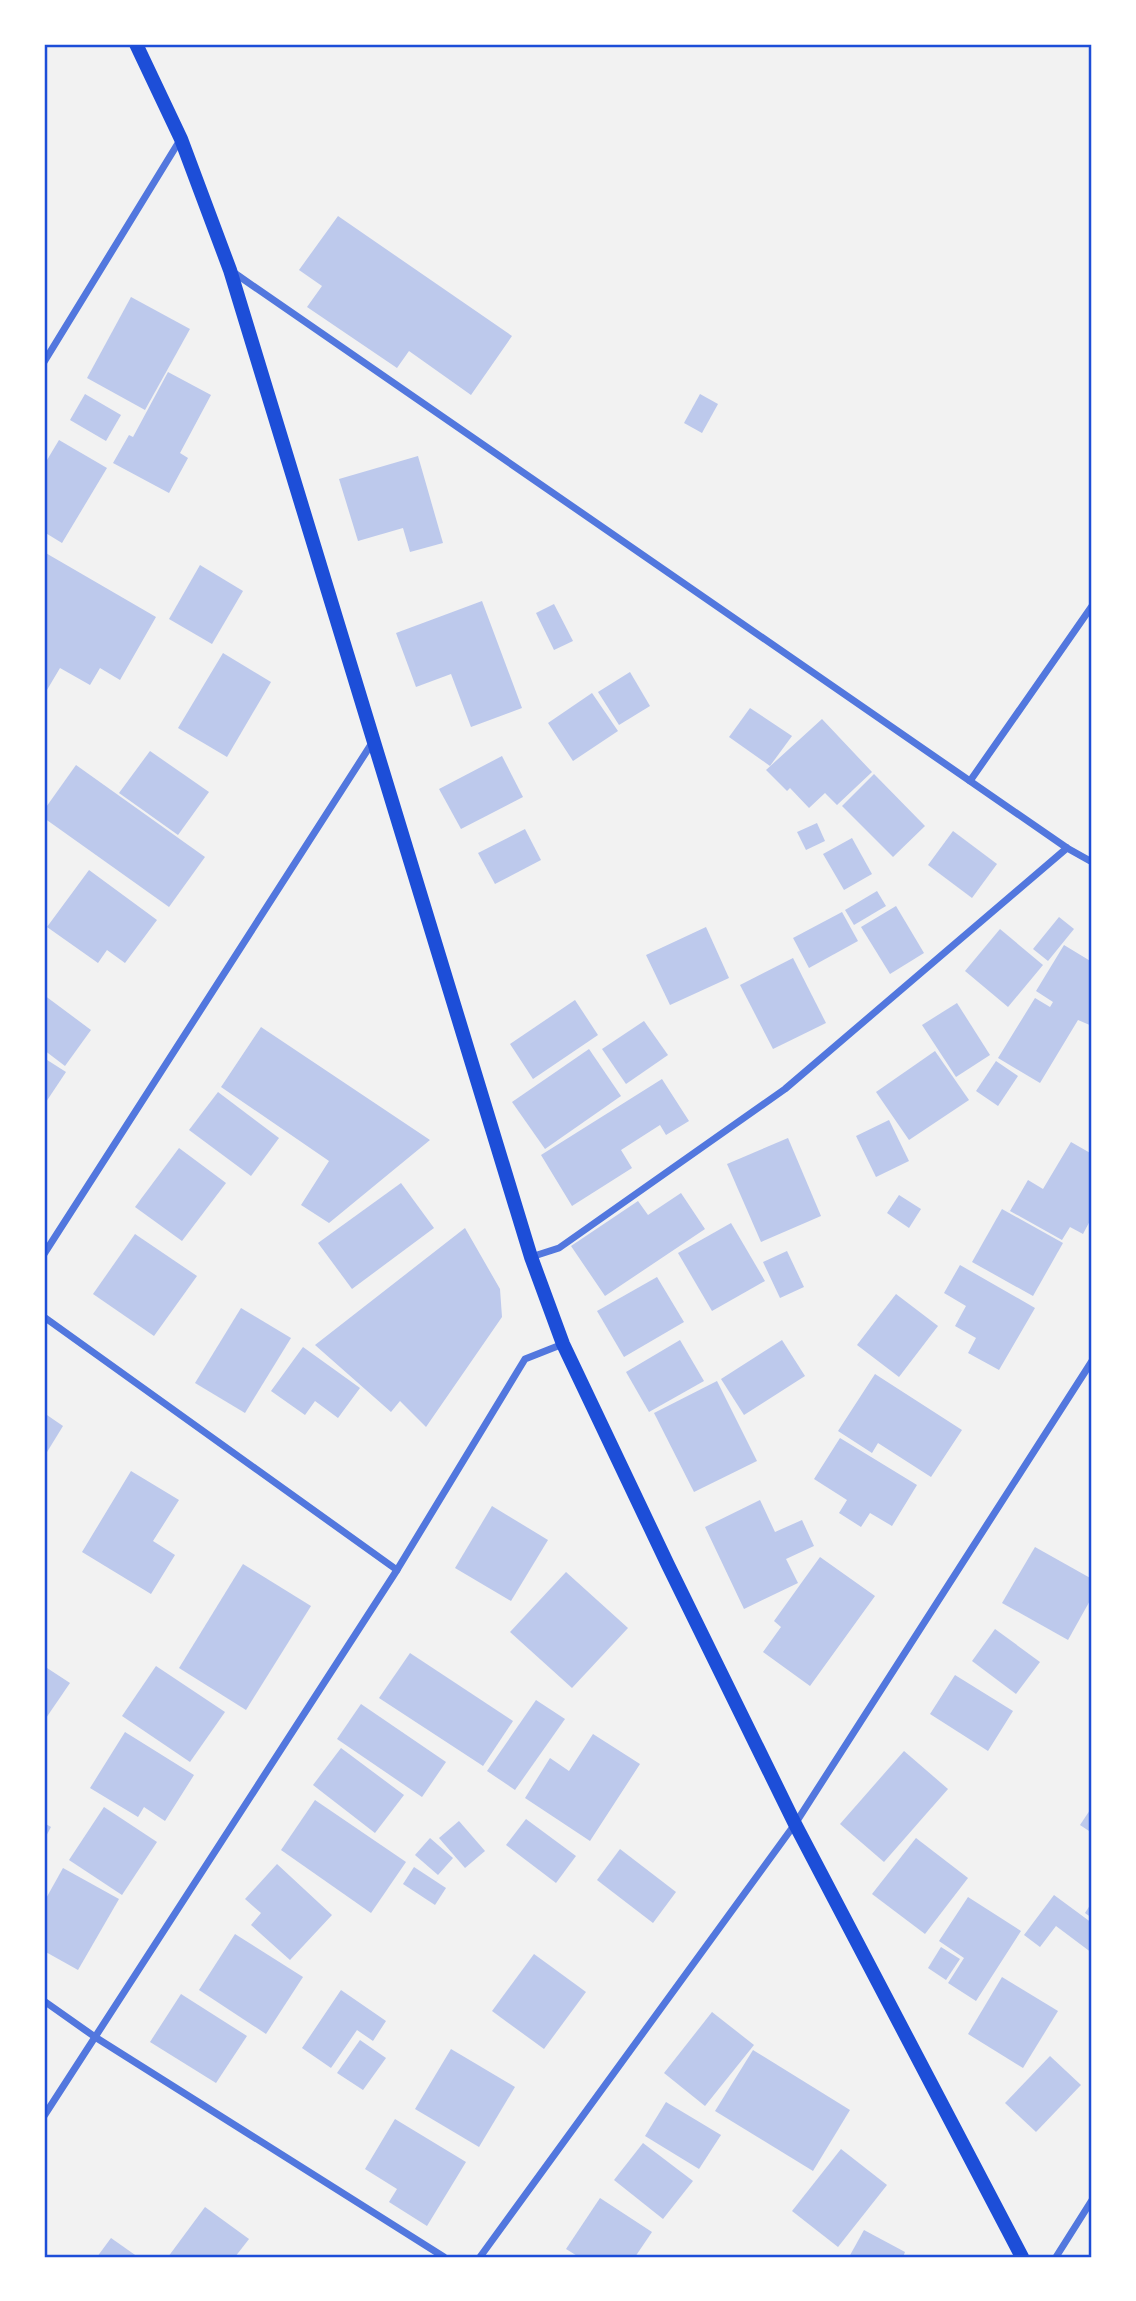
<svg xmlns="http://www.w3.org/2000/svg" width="1136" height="2301" font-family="'Public Sans',sans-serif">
	<rect width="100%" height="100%" fill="#f2f2f2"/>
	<g fill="#bdc9ec">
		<polygon points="338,216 512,336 471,395 409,351 397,368 307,307 322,286 299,270"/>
		<polygon points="131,297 190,329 145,410 87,378"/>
		<polygon points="168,372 211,395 180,453 188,458 169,493 113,463 129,435 133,437"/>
		<polygon points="85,394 121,415 106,441 70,420"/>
		<polygon points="700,394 718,404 702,433 684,423"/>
		<polygon points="59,440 107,468 62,543 44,532 44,465"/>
		<polygon points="418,456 443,543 410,552 403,528 358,541 339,479"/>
		<polygon points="44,552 156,617 120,680 100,668 90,685 60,668 44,695"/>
		<polygon points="200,565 243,591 212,644 169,619"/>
		<polygon points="482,601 522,708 471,727 451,674 416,687 396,633"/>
		<polygon points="554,604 573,641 554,650 536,613"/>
		<polygon points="223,653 271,682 227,757 178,728"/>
		<polygon points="630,672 650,706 619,725 598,692"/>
		<polygon points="592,693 618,731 573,761 548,723"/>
		<polygon points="750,708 792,736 770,766 729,737"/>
		<polygon points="822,719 872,772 837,805 825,793 809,808 790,788 787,791 766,770"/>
		<polygon points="150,751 209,792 178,835 119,793"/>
		<polygon points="502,756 523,797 461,829 439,789"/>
		<polygon points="76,765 205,857 169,907 44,818 44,810"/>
		<polygon points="874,774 925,826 893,857 842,806"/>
		<polygon points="817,823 825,841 806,850 797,832"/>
		<polygon points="525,829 541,860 495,884 478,853"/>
		<polygon points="953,831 997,864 972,898 928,865"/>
		<polygon points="852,838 872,874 844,890 823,854"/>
		<polygon points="89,870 157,920 125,963 107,950 98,963 47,927"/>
		<polygon points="877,891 886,906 854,925 845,910"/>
		<polygon points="896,906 924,953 890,974 861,927"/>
		<polygon points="842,912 858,941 809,968 793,938"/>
		<polygon points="1059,917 1074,929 1048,961 1033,949"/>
		<polygon points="706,927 729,978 670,1005 646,955"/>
		<polygon points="1000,929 1043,965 1008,1007 965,971"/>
		<polygon points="1064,945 1092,962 1092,1026 1078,1020 1040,1083 998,1058 1035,998 1050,1007 1053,1002 1036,991"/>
		<polygon points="793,958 826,1023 773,1049 740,985"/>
		<polygon points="44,995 91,1030 65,1066 44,1050"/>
		<polygon points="575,1000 598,1035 533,1079 510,1044"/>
		<polygon points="957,1003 990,1055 956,1077 922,1025"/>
		<polygon points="644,1021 668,1055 626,1084 602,1049"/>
		<polygon points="261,1027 430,1140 329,1223 301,1205 329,1161 221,1087"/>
		<polygon points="589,1049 621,1096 545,1149 512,1102"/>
		<polygon points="935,1051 969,1100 909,1140 876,1092"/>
		<polygon points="44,1058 66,1072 44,1105"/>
		<polygon points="996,1061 1018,1076 998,1106 976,1091"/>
		<polygon points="662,1079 689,1121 666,1135 660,1125 621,1150 632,1168 572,1206 541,1155"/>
		<polygon points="218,1092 279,1138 251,1176 189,1130"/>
		<polygon points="889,1120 909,1161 876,1177 856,1136"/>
		<polygon points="788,1138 821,1216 761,1242 727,1164"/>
		<polygon points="1071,1142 1092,1154 1092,1217 1083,1234 1070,1227 1062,1240 1010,1211 1028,1180 1043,1189"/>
		<polygon points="179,1148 226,1183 182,1241 135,1207"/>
		<polygon points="401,1183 434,1228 352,1289 318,1243"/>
		<polygon points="681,1193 705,1229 605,1296 571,1246 638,1201 648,1215"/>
		<polygon points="899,1195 921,1209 909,1228 887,1213"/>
		<polygon points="1002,1209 1063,1243 1033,1296 972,1262"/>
		<polygon points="731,1223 765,1281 712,1311 678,1253"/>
		<polygon points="465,1228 500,1289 502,1317 426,1427 400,1401 391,1412 315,1345"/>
		<polygon points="135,1234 197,1276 154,1336 93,1294"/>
		<polygon points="787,1251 804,1287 780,1298 763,1262"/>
		<polygon points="960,1265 1035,1308 999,1370 968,1353 976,1338 955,1326 966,1306 944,1293"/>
		<polygon points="657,1277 684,1322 624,1357 597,1311"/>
		<polygon points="896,1294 938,1326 899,1377 857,1345"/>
		<polygon points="241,1308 291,1338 245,1413 195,1383"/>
		<polygon points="680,1340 704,1381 649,1412 626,1372"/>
		<polygon points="782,1340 805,1376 744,1415 721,1379"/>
		<polygon points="303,1347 360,1388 338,1418 315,1401 305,1415 271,1391"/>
		<polygon points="875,1374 962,1430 931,1477 878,1443 872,1453 838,1431"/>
		<polygon points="717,1381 757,1461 694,1492 654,1413"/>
		<polygon points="44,1413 63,1426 44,1457"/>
		<polygon points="840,1438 917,1485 892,1526 870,1513 861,1527 839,1513 847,1500 814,1479"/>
		<polygon points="131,1471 179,1500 153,1541 175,1555 151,1594 82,1552"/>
		<polygon points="760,1500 775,1532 802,1520 814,1546 786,1559 798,1583 744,1609 705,1527"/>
		<polygon points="492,1506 548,1540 511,1601 455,1568"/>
		<polygon points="1035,1547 1092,1579 1092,1597 1068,1640 1002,1603"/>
		<polygon points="820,1557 875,1596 810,1686 763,1652 781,1627 774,1621"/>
		<polygon points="243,1564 311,1606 246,1710 179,1668"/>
		<polygon points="566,1572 628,1628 572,1688 510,1632"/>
		<polygon points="995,1629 1040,1662 1016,1694 972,1661"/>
		<polygon points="410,1653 513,1721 483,1766 379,1698"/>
		<polygon points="44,1666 70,1683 44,1721"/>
		<polygon points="156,1666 225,1712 190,1762 122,1716"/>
		<polygon points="955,1675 1013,1711 988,1751 930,1714"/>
		<polygon points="536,1700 565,1719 515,1790 487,1771"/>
		<polygon points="361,1704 446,1762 422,1797 337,1739"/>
		<polygon points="125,1732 194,1775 165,1821 144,1807 138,1817 90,1788"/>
		<polygon points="593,1734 640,1764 590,1841 525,1798 550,1758 569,1771"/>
		<polygon points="341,1748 404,1795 375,1833 313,1785"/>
		<polygon points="904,1751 948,1789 884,1862 840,1824"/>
		<polygon points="315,1800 406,1862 371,1913 281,1850"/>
		<polygon points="104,1807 157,1842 122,1895 69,1860"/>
		<polygon points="1092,1807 1092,1833 1080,1825"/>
		<polygon points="526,1819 576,1856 556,1883 506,1845"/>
		<polygon points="459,1821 485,1851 465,1868 439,1838"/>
		<polygon points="44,1823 51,1827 44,1840"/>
		<polygon points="430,1838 453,1858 438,1875 415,1855"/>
		<polygon points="916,1838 968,1878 925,1934 872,1894"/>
		<polygon points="620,1849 676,1892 653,1923 597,1880"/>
		<polygon points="277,1864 332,1915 290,1960 251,1925 261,1913 245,1899"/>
		<polygon points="414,1867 446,1888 435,1905 403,1884"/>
		<polygon points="63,1868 119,1899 78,1970 44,1951 44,1902"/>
		<polygon points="1054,1895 1092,1923 1092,1953 1056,1926 1040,1947 1024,1935"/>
		<polygon points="968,1897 1021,1931 976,2001 948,1983 964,1958 939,1941"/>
		<polygon points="1092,1902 1092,1918 1085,1913"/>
		<polygon points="235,1934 303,1977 266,2034 199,1990"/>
		<polygon points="941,1947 960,1959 946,1980 928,1968"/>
		<polygon points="534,1954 586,1992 544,2049 492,2011"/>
		<polygon points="1002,1977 1058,2011 1023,2068 968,2034"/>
		<polygon points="341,1990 386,2021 373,2041 357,2030 331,2068 302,2048"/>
		<polygon points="181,1994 247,2036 216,2083 150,2042"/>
		<polygon points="712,2012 754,2045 705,2106 664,2073"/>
		<polygon points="360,2040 386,2058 363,2090 337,2073"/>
		<polygon points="451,2049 515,2087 479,2147 415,2109"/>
		<polygon points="753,2050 850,2110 813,2171 715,2111"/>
		<polygon points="1050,2056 1081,2085 1036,2132 1005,2103"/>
		<polygon points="666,2102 721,2135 699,2169 645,2136"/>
		<polygon points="395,2119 466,2162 427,2226 389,2202 397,2189 365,2169"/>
		<polygon points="643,2143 693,2181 663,2219 614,2180"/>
		<polygon points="841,2149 887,2185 838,2247 792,2211"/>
		<polygon points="600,2198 652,2232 635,2257 579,2257 566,2249"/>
		<polygon points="205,2207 249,2239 235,2257 168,2257"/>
		<polygon points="864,2230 905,2252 903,2257 849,2257"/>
		<polygon points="111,2238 138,2257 97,2257"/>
	</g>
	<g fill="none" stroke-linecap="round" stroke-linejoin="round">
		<g stroke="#5277de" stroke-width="7">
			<polyline points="233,272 1067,848 1092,862"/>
			<polyline points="44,362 180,140"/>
			<polyline points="970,781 1092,606"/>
			<polyline points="44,1254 372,743"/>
			<polyline points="531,1257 559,1248 785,1089 1067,848"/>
			<polyline points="44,1317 397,1570"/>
			<polyline points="44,2001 95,2037 444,2257"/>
			<polyline points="44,2116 397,1570 525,1359 563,1344"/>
			<polyline points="480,2257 795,1824 1092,1361"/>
			<polyline points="1056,2257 1092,2200"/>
		</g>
		<polyline stroke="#1d4ed8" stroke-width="14" points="136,44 181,139 230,270 531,1257 563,1344 668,1565 795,1824 1022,2257"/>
	</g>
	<rect width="1136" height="2301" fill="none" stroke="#ffffff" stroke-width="91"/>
	<rect x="46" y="46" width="1044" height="2210" fill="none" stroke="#1d4ed8" stroke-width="2.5"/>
</svg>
